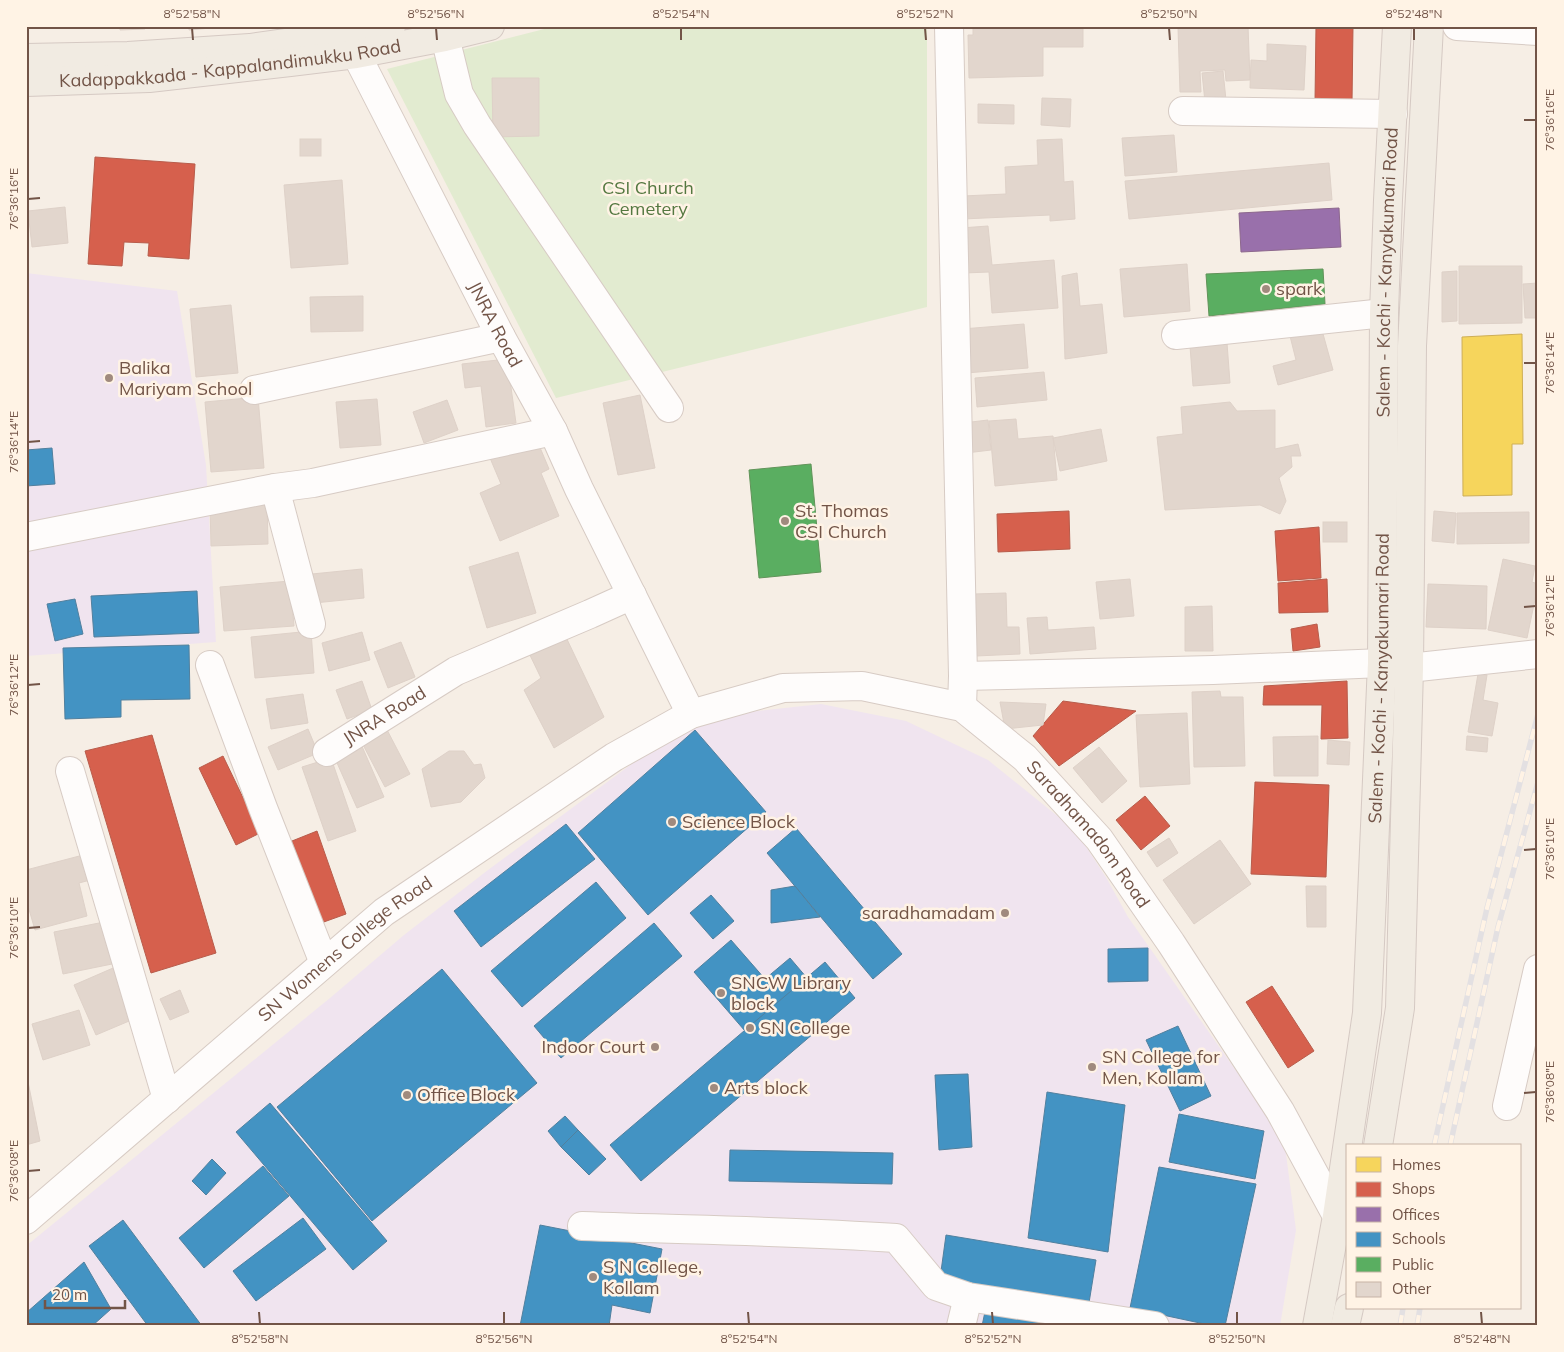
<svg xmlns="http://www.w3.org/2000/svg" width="1564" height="1352" font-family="Mulish,sans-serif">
	<rect width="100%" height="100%" fill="#f6eee5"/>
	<g fill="#f0e4ef">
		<polygon points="26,273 177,291 206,465 216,642 26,656"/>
		<polygon points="821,704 906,721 988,760 1076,831 1107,879 1128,917 1284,1139 1296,1230 1280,1326 26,1326 26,1246 330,998 404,935 488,870 694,718"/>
	</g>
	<polygon fill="#e2ebd0" points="556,26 927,26 927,307 556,398 387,69"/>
	<polygon fill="#f6d55c" stroke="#ceae56" points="1522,334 1523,444 1512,444 1512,495 1463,496 1462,337"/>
	<g fill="#d6604d" stroke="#b85c4b">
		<polygon points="1316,26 1353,26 1352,102 1315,101"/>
		<polygon points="95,157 195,164 189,259 148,256 149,243 124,242 122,266 88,264"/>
		<polygon points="1069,511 1070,549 998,552 997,514"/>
		<polygon points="1319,527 1321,578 1278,581 1275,531"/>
		<polygon points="1327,579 1328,612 1279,613 1278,583"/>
		<polygon points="1317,624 1320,647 1293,651 1291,629"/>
		<polygon points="1347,681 1348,738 1321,739 1322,705 1263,705 1264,686"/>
		<polygon points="1063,701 1136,711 1059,766 1033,736"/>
		<polygon points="152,735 216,953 151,973 85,751"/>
		<polygon points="223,756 260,833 236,845 199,768"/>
		<polygon points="1255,782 1329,785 1326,877 1251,874"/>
		<polygon points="1145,796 1170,826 1141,850 1116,820"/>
		<polygon points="317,831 346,914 321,923 292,841"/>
		<polygon points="1272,986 1314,1051 1288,1068 1246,1002"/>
	</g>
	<polygon fill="#9970ab" stroke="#8d688d" points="1339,208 1341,247 1241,252 1239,213"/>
	<g fill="#4393c3" stroke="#51809e">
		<polygon points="52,448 55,484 26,486 26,450"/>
		<polygon points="197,591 199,633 94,637 91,596"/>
		<polygon points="75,599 83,634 55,641 47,604"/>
		<polygon points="189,645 190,699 121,700 121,717 65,719 63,648"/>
		<polygon points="695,730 766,812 648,915 578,833"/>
		<polygon points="566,824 595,859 481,947 454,911"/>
		<polygon points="796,828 902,954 873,979 767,853"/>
		<polygon points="596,882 626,918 522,1007 491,971"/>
		<polygon points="795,886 820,917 771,923 771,890"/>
		<polygon points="711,895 734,921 713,939 690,913"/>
		<polygon points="654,923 682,956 561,1058 534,1026"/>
		<polygon points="731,940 765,979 790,958 807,978 745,1031 694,972"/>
		<polygon points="1148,948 1148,981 1108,982 1108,949"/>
		<polygon points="825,962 855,998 641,1181 610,1145"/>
		<polygon points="442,969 537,1083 372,1221 277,1107"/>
		<polygon points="1178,1026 1211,1096 1180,1111 1146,1040"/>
		<polygon points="968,1074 972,1147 939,1150 935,1075"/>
		<polygon points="1047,1092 1125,1105 1108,1252 1028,1238"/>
		<polygon points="270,1103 387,1241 353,1270 236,1132"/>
		<polygon points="1179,1114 1264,1131 1255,1179 1169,1162"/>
		<polygon points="565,1116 578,1130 561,1147 548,1131"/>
		<polygon points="578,1130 606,1159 589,1175 561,1147"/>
		<polygon points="730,1150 893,1153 892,1184 729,1181"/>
		<polygon points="212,1159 226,1173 206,1195 192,1181"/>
		<polygon points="263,1166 289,1196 204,1268 179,1238"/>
		<polygon points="1159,1167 1256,1184 1225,1326 1214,1326 1130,1308"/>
		<polygon points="303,1218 326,1249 256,1301 233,1271"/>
		<polygon points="123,1220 202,1326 148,1326 89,1246"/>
		<polygon points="540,1225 662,1249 650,1313 612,1305 609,1326 520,1326"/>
		<polygon points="946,1235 1096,1260 1088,1309 939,1286"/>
		<polygon points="84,1262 111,1309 92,1326 26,1326 26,1313"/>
		<polygon points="986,1307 1082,1326 982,1326"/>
	</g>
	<g fill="#5aae61" stroke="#619359">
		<polygon points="1323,269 1325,304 1209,316 1206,274"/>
		<polygon points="811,464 821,572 759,578 749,470"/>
	</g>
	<g fill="#e2d6cd" stroke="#ded1c8">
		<polygon points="120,26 145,26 145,29 120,30"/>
		<polygon points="189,26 221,26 221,27 189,30"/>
		<polygon points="973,26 1083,26 1083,47 1043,47 1043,76 969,78 968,35 973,35"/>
		<polygon points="1248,26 1250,80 1226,81 1225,70 1200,71 1201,92 1180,92 1178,27"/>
		<polygon points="1267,44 1306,46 1304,90 1250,88 1251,60 1267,61"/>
		<polygon points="1223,71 1226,100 1205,102 1202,73"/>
		<polygon points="492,78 539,78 539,136 493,137"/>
		<polygon points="1042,98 1071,99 1070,127 1041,125"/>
		<polygon points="978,104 1014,105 1014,124 978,123"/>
		<polygon points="1174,135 1177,172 1125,176 1122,138"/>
		<rect x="300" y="139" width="21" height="17"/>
		<polygon points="1062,139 1064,182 1073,181 1075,219 1050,221 1050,215 963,219 963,196 1006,194 1005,167 1038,165 1037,140"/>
		<polygon points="1329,163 1332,200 1129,219 1125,181"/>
		<polygon points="342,180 348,264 291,268 284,185"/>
		<polygon points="65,207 68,243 32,247 28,211"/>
		<polygon points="988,226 992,265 1054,260 1058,308 992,313 989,272 964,273 961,228"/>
		<polygon points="1187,264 1190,311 1124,317 1120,269"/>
		<polygon points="1459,266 1522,266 1522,323 1459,324"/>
		<polygon points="1457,271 1457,321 1442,322 1442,272"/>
		<polygon points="1077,273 1080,306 1102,304 1107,353 1065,359 1062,276"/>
		<polygon points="1538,283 1538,318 1525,318 1523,284"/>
		<polygon points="363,296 363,331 311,332 310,297"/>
		<polygon points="231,305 238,373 196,377 190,309"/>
		<polygon points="1320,323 1333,370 1278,385 1273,366 1296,360 1289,332"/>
		<polygon points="1024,324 1028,368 966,373 962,329"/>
		<polygon points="1227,343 1230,383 1193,386 1190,346"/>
		<polygon points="507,359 516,423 486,427 481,386 465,388 462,364"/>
		<polygon points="1044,372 1047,400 977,407 975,378"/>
		<polygon points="640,395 655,468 618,475 603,403"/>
		<polygon points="258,397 264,468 211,472 205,402"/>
		<polygon points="377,399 381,445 340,448 336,402"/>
		<polygon points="447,400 458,430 424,443 413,412"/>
		<polygon points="1230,402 1237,411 1275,410 1275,449 1298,444 1301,456 1291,456 1292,467 1279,478 1286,501 1280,514 1260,505 1165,510 1157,437 1183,434 1181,407"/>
		<polygon points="1016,419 1018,439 1053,436 1057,480 995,486 989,421"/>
		<polygon points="988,420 991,450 966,453 963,423"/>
		<polygon points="1101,429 1107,461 1060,471 1053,438"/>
		<polygon points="536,438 549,469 541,473 559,516 500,541 480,493 501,484 490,458"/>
		<polygon points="267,503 268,544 211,546 210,505"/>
		<polygon points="1434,511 1456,513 1454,543 1432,541"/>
		<polygon points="1529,512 1529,543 1457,544 1457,513"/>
		<rect x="1323" y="522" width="24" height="20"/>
		<polygon points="518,552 536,613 487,628 469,567"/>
		<polygon points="1503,559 1535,566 1532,582 1538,584 1538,585 1527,638 1488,630"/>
		<polygon points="362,569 364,598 314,603 312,574"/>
		<polygon points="1130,579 1134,616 1100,619 1096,582"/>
		<polygon points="290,581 294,626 224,631 220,587"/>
		<polygon points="1428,584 1487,586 1486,629 1426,627"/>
		<polygon points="1006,593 1007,627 1019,627 1020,654 976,656 974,594"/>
		<polygon points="1212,606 1213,651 1185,651 1185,607"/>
		<polygon points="1047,617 1048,630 1094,627 1096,649 1030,654 1027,618"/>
		<polygon points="311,631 314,673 255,678 251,637"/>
		<polygon points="362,632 370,660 329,671 322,643"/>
		<polygon points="564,633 604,717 554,748 524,690 541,678 527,649"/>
		<polygon points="401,642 415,677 388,688 374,652"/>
		<polygon points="1478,674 1487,675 1483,700 1498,703 1492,736 1468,732"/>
		<polygon points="362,681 372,710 347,719 336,690"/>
		<polygon points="1220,691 1221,697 1243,697 1245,766 1194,767 1192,692"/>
		<polygon points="303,694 308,723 271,729 266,699"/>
		<polygon points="1000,702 1046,704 1043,725 1005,729"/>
		<polygon points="1187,713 1190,784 1140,787 1136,715"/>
		<polygon points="385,726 410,774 385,787 360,739"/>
		<polygon points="308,729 318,753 278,770 268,747"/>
		<polygon points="1318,736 1318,776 1274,776 1273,737"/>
		<polygon points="1467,736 1488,738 1487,752 1466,750"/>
		<polygon points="1328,740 1350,742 1349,765 1327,764"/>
		<polygon points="361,744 384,797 357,808 334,756"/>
		<polygon points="1099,747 1127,781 1102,803 1073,768"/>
		<polygon points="449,751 464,751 474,765 481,764 485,778 461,802 431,807 422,769"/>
		<polygon points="331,758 356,831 328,841 302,767"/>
		<polygon points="1169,838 1178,853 1157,867 1147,852"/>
		<polygon points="1220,840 1251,884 1194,924 1163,880"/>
		<polygon points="87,854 94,879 79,883 87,916 35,930 26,899 26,870"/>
		<polygon points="1306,886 1326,886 1326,927 1307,927"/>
		<polygon points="104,922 112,964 63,974 54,932"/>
		<polygon points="120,965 141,1016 96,1035 74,985"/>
		<polygon points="180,990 189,1012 170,1020 160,999"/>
		<polygon points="79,1010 90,1045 43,1060 32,1024"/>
		<polygon points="26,1072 40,1141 26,1145"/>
	</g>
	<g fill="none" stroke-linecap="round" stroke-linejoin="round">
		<defs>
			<g id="minor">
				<polyline points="949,26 963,676 962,707"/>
				<polyline points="1457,26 1538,31"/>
				<polyline points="445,37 459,94 477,125 669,408"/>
				<path id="s1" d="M356 54 501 337 553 431 579 489 691 714"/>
				<polyline points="1183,111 1393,114"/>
				<polyline points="1176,335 1384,313"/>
				<polyline points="254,390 501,337"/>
				<polyline points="275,488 311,624"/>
				<polyline points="26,537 275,488 313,483 553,431"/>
				<polyline points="210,665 263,808 324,963"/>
				<polyline points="1409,668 1538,654"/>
				<polyline points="963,676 1213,670 1382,663"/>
				<path id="s2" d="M327 752 456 671 590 614 632 595"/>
				<polyline points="70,771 167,1099"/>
				<polyline points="1507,1106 1538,969"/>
				<path id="s3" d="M26 1220 384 912 614 757 691 714 783 688 862 686 962 707 1025 758 1099 839 1171 943 1280 1111 1337 1216H1348"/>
				<path d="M582 1226C687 1230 792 1231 896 1238L936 1286 968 1297 1155 1326"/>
				<polyline points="961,1326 968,1297"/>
			</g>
			<g id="major">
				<polyline points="26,58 128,56 250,48 371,31 391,26"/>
				<path id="s4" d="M26 82 149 78 290 62 356 54 445 37 490 26"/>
				<polyline points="1378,1146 1400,1008 1409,668 1412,346 1429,26"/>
				<path id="s5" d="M1317 1326 1337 1216 1367 1013 1382 663 1384 313 1388 200 1397 26"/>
				<polyline points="1345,1326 1349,1308"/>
			</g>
		</defs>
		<use href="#minor" stroke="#d7cbc4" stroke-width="30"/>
		<use href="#major" stroke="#d5c9c3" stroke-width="30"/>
		<use href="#minor" stroke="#fefcfb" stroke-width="28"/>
		<use href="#major" stroke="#f1ebe2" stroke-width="28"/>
		<defs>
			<g id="rail">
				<polyline points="1434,1146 1487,908 1538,714"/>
				<polyline points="1450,1146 1498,927 1538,782"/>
				<polyline points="1400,1326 1403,1308"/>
				<polyline points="1417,1326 1420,1308"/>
			</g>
		</defs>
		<use href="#rail" stroke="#e3e0e2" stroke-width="5.5"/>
		<use href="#rail" stroke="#fff3e5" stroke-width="4" stroke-dasharray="11" stroke-linecap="butt"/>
	</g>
	<path fill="none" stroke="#725447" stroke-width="2" d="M192 28 193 40M436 28 437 40M681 28V40M925 28 926 40M1169 28 1170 40M1414 28V40M1524 120H1536M28 199 40 198M1524 363H1536M28 442 40 441M1524 607 1536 606M28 685 40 684M1524 850 1536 849M28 928 40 927M1524 1093 1536 1092M28 1171 40 1170M259 1312 260 1324M504 1312V1324M748 1312 749 1324M992 1312 993 1324M1237 1312V1324M1481 1312 1482 1324"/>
	<g fill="#a08a7e" stroke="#fff3e5" stroke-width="2">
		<circle cx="1266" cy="289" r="5"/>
		<circle cx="109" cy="378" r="5"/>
		<circle cx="785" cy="521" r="5"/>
		<circle cx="672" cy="822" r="5"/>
		<circle cx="1005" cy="913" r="5"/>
		<circle cx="721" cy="993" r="5"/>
		<circle cx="750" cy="1028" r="5"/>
		<circle cx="655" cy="1047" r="5"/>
		<circle cx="1092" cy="1067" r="5"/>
		<circle cx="714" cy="1088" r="5"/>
		<circle cx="407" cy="1095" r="5"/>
		<circle cx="593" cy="1277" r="5"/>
	</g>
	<g text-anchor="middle" stroke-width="5" stroke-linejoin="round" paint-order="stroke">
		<g font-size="18" fill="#725447" stroke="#fff3e5">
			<text dy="6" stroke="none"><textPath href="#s4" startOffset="205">Kadappakkada - Kappalandimukku Road</textPath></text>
			<text dy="6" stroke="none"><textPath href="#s5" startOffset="1058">Salem - Kochi - Kanyakumari Road</textPath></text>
			<text dy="6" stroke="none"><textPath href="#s1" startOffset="304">JNRA Road</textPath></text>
			<text dy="6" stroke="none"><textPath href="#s5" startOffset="652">Salem - Kochi - Kanyakumari Road</textPath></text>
			<text dy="6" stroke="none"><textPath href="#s2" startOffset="68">JNRA Road</textPath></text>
			<text dy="6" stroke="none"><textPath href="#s3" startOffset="1295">Saradhamadom Road</textPath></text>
			<text dy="6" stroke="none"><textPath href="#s3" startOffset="419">SN Womens College Road</textPath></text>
		</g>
		<g font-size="18" fill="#547840" stroke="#fff3e5">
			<text x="648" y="194">CSI Church<tspan x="648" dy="21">Cemetery</tspan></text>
		</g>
		<g font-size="18" fill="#725447" stroke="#fff3e5" text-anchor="start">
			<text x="1276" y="295">spark</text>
			<text x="119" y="374">Balika<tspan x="119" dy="21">Mariyam School</tspan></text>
			<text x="795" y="517">St. Thomas<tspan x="795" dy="21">CSI Church</tspan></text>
			<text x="682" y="828">Science Block</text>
			<text x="995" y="919" text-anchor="end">saradhamadam</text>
			<text x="731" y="989">SNCW Library<tspan x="731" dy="21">block</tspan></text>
			<text x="760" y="1034">SN College</text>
			<text x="645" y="1053" text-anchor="end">Indoor Court</text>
			<text x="1102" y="1063">SN College for<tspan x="1102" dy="21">Men, Kollam</tspan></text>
			<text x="724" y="1094">Arts block</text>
			<text x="417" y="1101">Office Block</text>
			<text x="603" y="1273">S N College,<tspan x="603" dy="21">Kollam</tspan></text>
		</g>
	</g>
	<rect width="1564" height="1352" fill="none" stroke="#fff3e5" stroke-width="55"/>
	<rect x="1346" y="1144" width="175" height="165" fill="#fff3e5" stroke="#c7b3a6"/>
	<rect x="1356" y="1157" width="25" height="15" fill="#f6d55c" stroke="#c7b3a6"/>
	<text x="1392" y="1170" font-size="15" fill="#725447">Homes</text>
	<rect x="1356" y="1182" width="25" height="15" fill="#d6604d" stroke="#c7b3a6"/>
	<text x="1392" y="1194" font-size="15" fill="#725447">Shops</text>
	<rect x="1356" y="1207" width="25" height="15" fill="#9970ab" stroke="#c7b3a6"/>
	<text x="1392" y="1220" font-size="15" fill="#725447">Offices</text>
	<rect x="1356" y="1232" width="25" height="15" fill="#4393c3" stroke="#c7b3a6"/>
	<text x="1392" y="1244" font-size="15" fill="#725447">Schools</text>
	<rect x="1356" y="1257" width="25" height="15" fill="#5aae61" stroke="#c7b3a6"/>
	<text x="1392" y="1270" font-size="15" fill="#725447">Public</text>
	<rect x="1356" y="1282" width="25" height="15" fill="#e2d6cd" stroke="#c7b3a6"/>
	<text x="1392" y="1294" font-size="15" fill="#725447">Other</text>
	<path d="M45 1300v8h80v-8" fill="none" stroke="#725447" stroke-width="2.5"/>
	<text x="52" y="1300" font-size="15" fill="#725447" stroke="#fff3e5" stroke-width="4" paint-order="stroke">20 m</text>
	<rect x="28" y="28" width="1508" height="1296" fill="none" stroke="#725447" stroke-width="2"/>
	<g font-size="12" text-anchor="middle" fill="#725447">
		<text x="192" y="18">8°52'58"N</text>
		<text x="436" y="18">8°52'56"N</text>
		<text x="681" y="18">8°52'54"N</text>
		<text x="925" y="18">8°52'52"N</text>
		<text x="1169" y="18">8°52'50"N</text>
		<text x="1414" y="18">8°52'48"N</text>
		<text transform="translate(1550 120) rotate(-90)" y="4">76°36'16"E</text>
		<text transform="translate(14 199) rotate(-90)" y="4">76°36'16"E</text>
		<text transform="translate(1550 363) rotate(-90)" y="4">76°36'14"E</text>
		<text transform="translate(14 442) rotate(-90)" y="4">76°36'14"E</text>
		<text transform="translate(1550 606) rotate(-90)" y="4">76°36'12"E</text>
		<text transform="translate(14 685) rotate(-90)" y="4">76°36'12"E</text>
		<text transform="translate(1550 849) rotate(-90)" y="4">76°36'10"E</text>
		<text transform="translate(14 928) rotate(-90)" y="4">76°36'10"E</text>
		<text transform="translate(1550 1092) rotate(-90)" y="4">76°36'08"E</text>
		<text transform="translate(14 1171) rotate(-90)" y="4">76°36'08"E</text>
		<text x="260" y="1343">8°52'58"N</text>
		<text x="504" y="1343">8°52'56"N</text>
		<text x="749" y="1343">8°52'54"N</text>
		<text x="993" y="1343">8°52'52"N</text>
		<text x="1237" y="1343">8°52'50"N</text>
		<text x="1482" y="1343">8°52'48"N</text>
	</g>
</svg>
